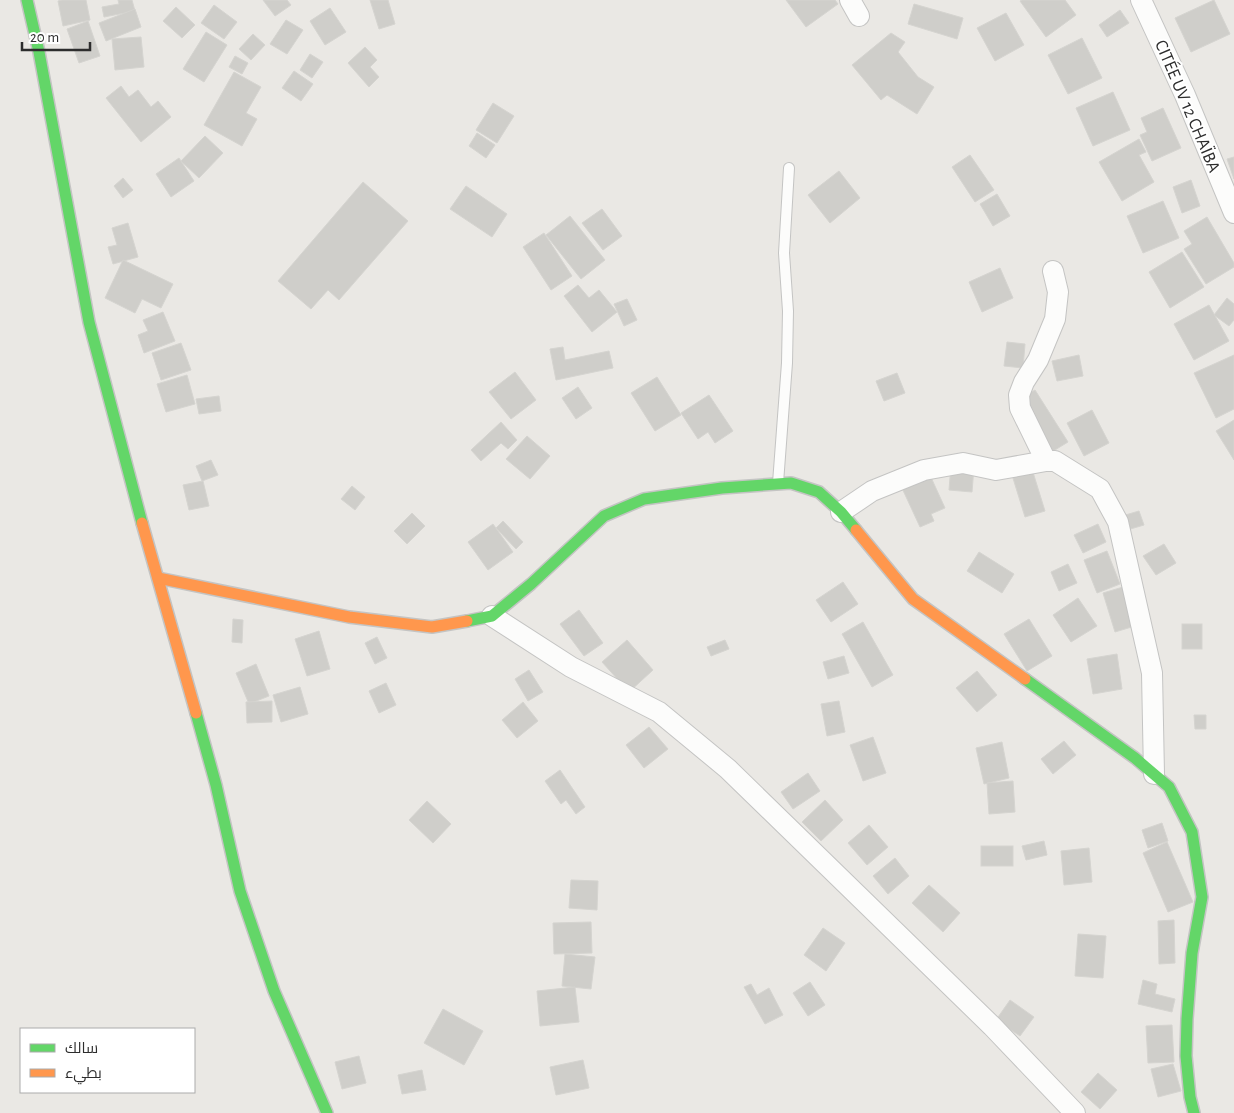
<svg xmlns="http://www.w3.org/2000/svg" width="1234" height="1113" font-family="'Alegreya Sans',Cairo,sans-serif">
	<rect width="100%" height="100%" fill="#eae8e4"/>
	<g fill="#cfceca" stroke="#d5d4d0">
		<polygon points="62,0 86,0 90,20 63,26 58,1"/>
		<polygon points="118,0 132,0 135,11 104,17 102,7 119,4"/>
		<polygon points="263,0 287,0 291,5 275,16"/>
		<polygon points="370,0 388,0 395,24 379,29"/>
		<polygon points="786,0 835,0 838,4 806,27"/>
		<polygon points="1022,0 1065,0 1076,15 1046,37 1020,1"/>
		<polygon points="1214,0 1230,34 1191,52 1175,18"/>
		<polygon points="914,4 963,18 957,39 908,24"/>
		<polygon points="214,5 237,22 224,39 201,23"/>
		<polygon points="176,7 195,25 182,38 163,21"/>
		<polygon points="330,8 346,32 325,45 310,21"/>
		<polygon points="135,9 141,27 106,41 99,23"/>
		<polygon points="1120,10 1129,23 1107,37 1099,25"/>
		<polygon points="1006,13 1024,45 995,61 977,28"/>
		<polygon points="286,20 303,30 287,54 270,44"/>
		<polygon points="88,21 100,56 79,63 67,29"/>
		<polygon points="206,32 227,45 204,82 183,69"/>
		<polygon points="891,33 905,42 898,52 918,77 934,87 917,114 887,95 881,100 852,65"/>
		<polygon points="253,34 265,45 251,60 239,49"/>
		<polygon points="141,37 144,67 115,70 112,39"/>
		<polygon points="1082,38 1102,78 1068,94 1048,55"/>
		<polygon points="365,47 377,60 370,67 379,77 369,87 348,63"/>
		<polygon points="310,54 323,62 312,78 300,70"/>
		<polygon points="235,56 248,63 242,74 229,67"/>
		<polygon points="294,71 313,84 301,101 282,88"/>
		<polygon points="234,72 261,87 246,113 257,119 242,146 204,125"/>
		<polygon points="121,86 129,97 138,90 151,107 158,101 171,117 141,142 106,98"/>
		<polygon points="1113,92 1130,130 1093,146 1076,108"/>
		<polygon points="493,103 514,116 497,143 476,130"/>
		<polygon points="1163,108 1181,148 1152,161 1140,135 1147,132 1141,118"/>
		<polygon points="477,133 495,145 486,158 469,146"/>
		<polygon points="205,136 223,153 199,178 181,161"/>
		<polygon points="1139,139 1146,152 1139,155 1154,182 1122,201 1099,162"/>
		<polygon points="970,155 994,190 975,202 952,167"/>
		<polygon points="1234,157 1234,179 1227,159"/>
		<polygon points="179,158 194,181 171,197 156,174"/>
		<polygon points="839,171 860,198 830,223 808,195"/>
		<polygon points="123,178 133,190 123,198 114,186"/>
		<polygon points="1191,180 1200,206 1182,213 1173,187"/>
		<polygon points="363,182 408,221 339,300 328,290 311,309 278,281"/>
		<polygon points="466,186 507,214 492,237 450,209"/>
		<polygon points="997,194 1010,216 993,226 980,204"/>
		<polygon points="1163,201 1179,238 1143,253 1127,216"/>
		<polygon points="602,209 622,236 603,250 582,223"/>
		<polygon points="570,216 605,260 581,279 546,235"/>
		<polygon points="1207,217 1234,263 1234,267 1206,284 1184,249 1192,244 1184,231"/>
		<polygon points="128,223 138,257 113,264 108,247 117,245 112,228"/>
		<polygon points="544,233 572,276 551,290 523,247"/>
		<polygon points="1182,252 1204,287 1170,308 1149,272"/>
		<polygon points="123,260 173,284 161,308 142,299 135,313 105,298"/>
		<polygon points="1000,268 1013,298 982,312 969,282"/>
		<polygon points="578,285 589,298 599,290 617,312 592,332 564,296"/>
		<polygon points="1227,298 1234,304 1234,320 1229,326 1214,315"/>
		<polygon points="627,299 637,320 624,326 614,304"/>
		<polygon points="1209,305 1229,341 1194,360 1174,324"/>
		<polygon points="163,312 175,341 144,353 138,335 148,331 143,320"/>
		<polygon points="1007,342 1025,344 1023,368 1004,366"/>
		<polygon points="181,343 191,370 161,380 152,353"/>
		<polygon points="563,347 565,360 609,351 613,368 556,380 550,349"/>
		<polygon points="1079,355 1083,376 1057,381 1052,361"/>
		<polygon points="1234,355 1234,409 1216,418 1194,373"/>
		<polygon points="515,372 536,400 511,419 489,392"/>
		<polygon points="897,373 905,393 884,401 876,381"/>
		<polygon points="187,375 195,404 166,412 157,384"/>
		<polygon points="657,377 681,415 655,431 631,393"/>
		<polygon points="578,387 592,408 576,419 562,398"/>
		<polygon points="1035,390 1068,442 1050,453 1018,400"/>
		<polygon points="709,395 733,431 715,443 708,432 698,439 681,413"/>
		<polygon points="219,396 221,411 199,414 196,399"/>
		<polygon points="1092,410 1109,443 1084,456 1067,423"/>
		<polygon points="1234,420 1234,460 1216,431"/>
		<polygon points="501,422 517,440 508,449 501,443 481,461 471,450"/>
		<polygon points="527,436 550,456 530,479 506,459"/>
		<polygon points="211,460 218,475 202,481 196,466"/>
		<polygon points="951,465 974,467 972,492 949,490"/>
		<polygon points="1032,469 1045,511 1025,517 1012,475"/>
		<polygon points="929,473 945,508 931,514 934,521 920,527 901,486"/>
		<polygon points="203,481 209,506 189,510 183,485"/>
		<polygon points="352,486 365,497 355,510 341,499"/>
		<polygon points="1139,511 1144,525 1127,530 1122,516"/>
		<polygon points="412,513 425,526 407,544 394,531"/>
		<polygon points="503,521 523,542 516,549 496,528"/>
		<polygon points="493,524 513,552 488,570 468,542"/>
		<polygon points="1098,524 1106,542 1083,553 1074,535"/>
		<polygon points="1164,544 1176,563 1156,575 1143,556"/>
		<polygon points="1107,551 1120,584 1097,593 1084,560"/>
		<polygon points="979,552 1014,574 1002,593 967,571"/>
		<polygon points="1068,564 1077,583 1059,591 1051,572"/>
		<polygon points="843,582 858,604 831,622 816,600"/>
		<polygon points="1123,587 1135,626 1115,632 1103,593"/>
		<polygon points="1078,598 1097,626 1071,642 1053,615"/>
		<polygon points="579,610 603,643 584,656 560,624"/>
		<polygon points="233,619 243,620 242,643 232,642"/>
		<polygon points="1029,619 1052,656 1027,671 1004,634"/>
		<polygon points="863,622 893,675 872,687 842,634"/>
		<rect x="1182" y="624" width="20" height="25"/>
		<polygon points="319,631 330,669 307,676 295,639"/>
		<polygon points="377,637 387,658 375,664 365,643"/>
		<polygon points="627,640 653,670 629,692 602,662"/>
		<polygon points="725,640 729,649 711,656 707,647"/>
		<polygon points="1117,654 1122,689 1093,694 1087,659"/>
		<polygon points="844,656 849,673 828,679 823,662"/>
		<polygon points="256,664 269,696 249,704 236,673"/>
		<polygon points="529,670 543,692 528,701 515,679"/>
		<polygon points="977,671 997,695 977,712 956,688"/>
		<polygon points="386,683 396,705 379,713 369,691"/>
		<polygon points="300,687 308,714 281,722 273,695"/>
		<polygon points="272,701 272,722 247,723 246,702"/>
		<polygon points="839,701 845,732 827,736 821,704"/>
		<polygon points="523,702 538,721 517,738 502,720"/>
		<polygon points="1194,715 1206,715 1206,729 1195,729"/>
		<polygon points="649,727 668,749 644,768 626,745"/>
		<polygon points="873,737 886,773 863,781 850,745"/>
		<polygon points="1064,741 1076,755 1053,774 1041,759"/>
		<polygon points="1002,742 1009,778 984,784 976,748"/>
		<polygon points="560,770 585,807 576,814 566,800 561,804 545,781"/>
		<polygon points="808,773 820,791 793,809 781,792"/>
		<polygon points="1013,781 1015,812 989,814 987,783"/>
		<polygon points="825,800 843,820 821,841 802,822"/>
		<polygon points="427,801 451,824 433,843 409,820"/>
		<polygon points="1162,823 1168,841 1148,848 1142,830"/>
		<polygon points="869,825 888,847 867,865 848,843"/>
		<polygon points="1044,841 1047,855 1026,860 1022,846"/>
		<polygon points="1167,842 1193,902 1168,912 1143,853"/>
		<rect x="981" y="846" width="32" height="20"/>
		<polygon points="1089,848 1092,882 1064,885 1061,851"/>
		<polygon points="895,858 909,876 888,894 873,876"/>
		<polygon points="571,880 598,881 597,910 569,908"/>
		<polygon points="929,885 960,913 943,932 912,903"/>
		<polygon points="1174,920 1175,963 1159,964 1158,921"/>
		<polygon points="591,922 592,953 554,954 553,923"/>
		<polygon points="823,928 845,943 826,971 804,955"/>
		<polygon points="1078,934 1106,936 1103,978 1075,976"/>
		<polygon points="565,954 595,957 591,989 562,986"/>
		<polygon points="1143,980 1157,984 1155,994 1175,999 1172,1012 1138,1004"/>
		<polygon points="810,982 825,1005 808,1016 793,993"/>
		<polygon points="751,984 757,995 769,988 783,1015 765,1024 744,987"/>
		<polygon points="575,987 579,1022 540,1026 537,991"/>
		<polygon points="1010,1000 1034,1017 1020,1036 996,1020"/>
		<polygon points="443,1009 483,1031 464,1065 424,1043"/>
		<polygon points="1172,1025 1174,1062 1148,1063 1146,1026"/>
		<polygon points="359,1056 366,1083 342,1089 335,1062"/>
		<polygon points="583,1060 589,1088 556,1095 550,1067"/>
		<polygon points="1173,1064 1181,1091 1158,1097 1151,1069"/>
		<polygon points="422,1070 426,1090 402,1094 398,1075"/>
		<polygon points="1098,1073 1117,1090 1100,1109 1081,1092"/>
	</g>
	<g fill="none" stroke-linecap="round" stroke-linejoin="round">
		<defs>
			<polyline id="lane" points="778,483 787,363 788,311 784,253 789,168"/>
			<g id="street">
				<polyline points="850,0 859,16"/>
				<polyline points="1141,0 1185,95 1234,213"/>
				<polyline points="1046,461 1020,408 1019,395 1024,382 1038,360 1055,319 1058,292 1053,271"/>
				<polyline points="841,512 872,491 924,470 963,463 996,470 1046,461 1055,461 1100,489 1118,522 1152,673 1154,774"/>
				<polyline points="492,616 571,667 659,712 728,769 992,1026 1075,1113"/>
			</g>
			<g id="fast">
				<polyline points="27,0 39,52 89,322 142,523"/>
				<polyline points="467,621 492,616 531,584 604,516 644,499 722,488 791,483 819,492 841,512 856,530"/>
				<polyline points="1025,679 1135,758 1169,787 1192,832 1202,897 1192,953 1187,1019 1186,1056 1190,1097 1194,1113"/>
				<polyline points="196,713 216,785 240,891 274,991 327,1113"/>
			</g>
			<g id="slow">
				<polyline points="142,523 196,713"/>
				<polyline points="856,530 913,599 1025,679"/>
				<polyline points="158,578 349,617 432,627 467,621"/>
			</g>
		</defs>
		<use href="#lane" stroke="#c4c4c3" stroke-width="12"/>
		<use href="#street" stroke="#c4c4c3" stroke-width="22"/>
		<use href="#fast" stroke="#c4c4c3" stroke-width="14"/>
		<use href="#slow" stroke="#c4c4c3" stroke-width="14"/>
		<use href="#lane" stroke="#fcfcfb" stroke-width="10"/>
		<use href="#street" stroke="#fcfcfb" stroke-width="20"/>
		<use href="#fast" stroke="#63d668" stroke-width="11"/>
		<use href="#slow" stroke="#ff974d" stroke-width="11"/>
	</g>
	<g text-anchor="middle" stroke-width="4" stroke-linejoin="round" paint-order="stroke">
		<g font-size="18" fill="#2d2d2d" stroke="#fff">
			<text transform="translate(1188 106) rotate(67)" y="6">CITÉE UV 12 CHAÏBA</text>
		</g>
	</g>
	<rect x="20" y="1028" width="175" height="65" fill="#ffffff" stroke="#ababab"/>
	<rect x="30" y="1044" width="25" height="8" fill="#63d668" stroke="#ababab"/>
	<text x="65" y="1053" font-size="15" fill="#2d2d2d">سالك</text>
	<rect x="30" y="1069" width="25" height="8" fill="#ff974d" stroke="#ababab"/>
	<text x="65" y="1078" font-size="15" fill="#2d2d2d">بطيء</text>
	<path d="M22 42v8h68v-8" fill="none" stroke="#2d2d2d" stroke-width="2.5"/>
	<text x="30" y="42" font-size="15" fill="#2d2d2d" stroke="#ffffff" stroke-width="4" paint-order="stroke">20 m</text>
</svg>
